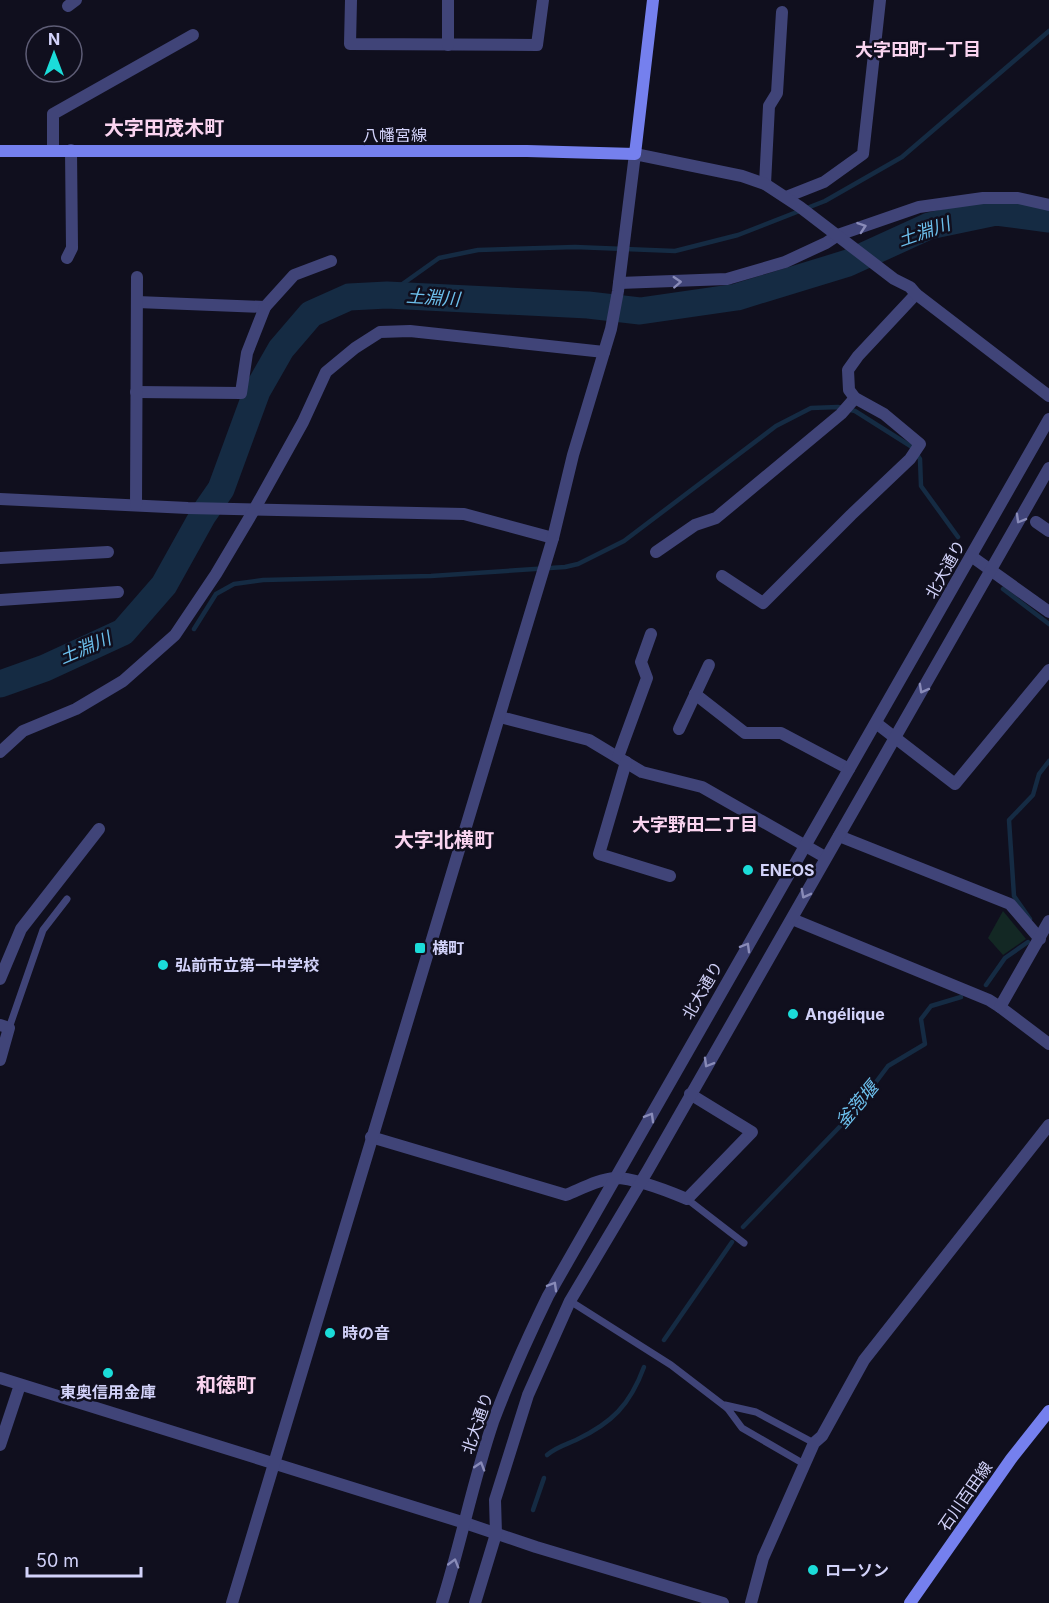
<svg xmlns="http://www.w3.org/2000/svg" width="1049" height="1603" font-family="Inter,'Noto Sans JP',sans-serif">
	<rect width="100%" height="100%" fill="#100f1e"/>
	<polygon fill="#132824" points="1003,911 1026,939 1003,955 988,938"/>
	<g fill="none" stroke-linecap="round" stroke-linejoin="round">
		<g stroke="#152b43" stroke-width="4.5">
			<polyline points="387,295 439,258 478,250 575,247 675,251 738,235 825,201 902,157 1049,31"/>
			<polyline points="1003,589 1049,624"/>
			<polyline points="194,629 216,594 234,584 263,580 431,576 565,567 578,564 624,541 776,426 811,408 838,407 855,411 912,447 920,459 921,486 958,537"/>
			<polyline points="1030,919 1014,896 1009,820 1033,795 1039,774 1049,761"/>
			<polyline points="986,985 1005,958 1028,942"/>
			<polyline points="743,1227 852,1114 888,1066 925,1044 921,1019 931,1006 961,997"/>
			<polyline points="664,1340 732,1242"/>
			<path d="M547 1455C556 1447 565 1445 576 1440 612 1423 630 1405 644 1367"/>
			<polyline points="533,1510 544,1478"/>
		</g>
		<polyline stroke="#152b43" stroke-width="27" points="0,684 45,668 123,632 164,585 203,515 221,489 257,391 281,349 311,314 349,297 387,295 588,305 640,311 737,297 848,263 929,226 996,212 1049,219"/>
		<g stroke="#404478" stroke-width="7">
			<polyline points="9,1028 43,930 67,899"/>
			<polyline points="687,1199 744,1243"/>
			<polyline points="570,1301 671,1365 727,1408"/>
			<polyline points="804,1464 742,1428 725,1405 756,1412 814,1443"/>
		</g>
		<g stroke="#404478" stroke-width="12">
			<polyline points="351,0 350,44 537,45 543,0"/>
			<polyline points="68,6 76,0"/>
			<polyline points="448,45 448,0"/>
			<polyline points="53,151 53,114 193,35"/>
			<polyline points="765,184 769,106 777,93 782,12"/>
			<polyline points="786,197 824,182 863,154 880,0"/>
			<polyline points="67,258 72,248 71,150"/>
			<polyline points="619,283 727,279 785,262 826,243 838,235 919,207 983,198 1018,198 1049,205"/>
			<polyline points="137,302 265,307"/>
			<polyline points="136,392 241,393 247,353 265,307 294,275 331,261"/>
			<polyline points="0,499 188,508 464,514 553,538"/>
			<polyline points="136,505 137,277"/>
			<polyline points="1036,522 1049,531"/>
			<polyline points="656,552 695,525 716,518 841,414 855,398"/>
			<polyline points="971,556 1049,612"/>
			<polyline points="0,558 108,552"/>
			<polyline points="722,576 763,603 851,515 910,459 920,444 884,414 855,398 849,390 848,370 858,356 916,294"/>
			<polyline points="0,600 118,592"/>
			<polyline points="695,694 745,733 781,733 849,769"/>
			<polyline points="500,717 589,740 642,772 702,787 825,857"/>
			<polyline points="876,723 955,784 1049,670"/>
			<polyline points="679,729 709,665"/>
			<polyline points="0,752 23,731 76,709 123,681 175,635 216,574 254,510 303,422 326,372 355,348 380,332 410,331 604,352"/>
			<polyline points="618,757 647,678 641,662 651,634"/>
			<polyline points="626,762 599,854 670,876"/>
			<polyline points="839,836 1010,904 1040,939"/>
			<polyline points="792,919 989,1000 1000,1007 1049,1044"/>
			<polyline points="0,979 21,929 99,829"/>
			<polyline points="1000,1007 1049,921"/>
			<polyline points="0,1025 9,1028 0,1060"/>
			<path d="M371 1137 566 1195C581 1189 599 1179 615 1178 636 1178 668 1191 687 1199L752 1132 690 1094"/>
			<polyline points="0,1445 20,1385"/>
			<polyline points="751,1603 763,1558 814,1443 822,1436 864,1360 1049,1125"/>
		</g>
		<g stroke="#404478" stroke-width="12">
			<polyline points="0,1378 465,1523 536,1547 723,1603"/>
			<polyline points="232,1603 553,538 573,455 611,329 618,291 635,154 742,176 765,184 800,207 894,279 910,287 916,294 1049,396"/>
			<path d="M442 1603C461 1543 473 1481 493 1422 509 1379 528 1337 548 1296L1049 419"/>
			<polyline points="475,1603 496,1534 495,1500 528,1395 570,1301 648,1170 1049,468"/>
		</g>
		<g stroke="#7580ee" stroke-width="12">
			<polyline points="0,151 527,151 635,154 653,0"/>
			<polyline points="910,1603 1011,1459 1049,1411"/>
		</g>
	</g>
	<defs><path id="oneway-chevron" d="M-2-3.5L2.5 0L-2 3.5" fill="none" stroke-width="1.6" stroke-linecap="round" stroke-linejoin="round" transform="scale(1.5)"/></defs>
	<g stroke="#898bb8">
		<use href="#oneway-chevron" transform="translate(862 227) rotate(-19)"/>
		<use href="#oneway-chevron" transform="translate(677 282) rotate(-3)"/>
		<use href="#oneway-chevron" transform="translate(1020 519) rotate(120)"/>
		<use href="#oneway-chevron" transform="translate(923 689) rotate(119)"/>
		<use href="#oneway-chevron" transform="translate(805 894) rotate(118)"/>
		<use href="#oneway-chevron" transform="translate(746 947) rotate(-60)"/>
		<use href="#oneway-chevron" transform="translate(708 1063) rotate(120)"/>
		<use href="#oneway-chevron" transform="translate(650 1117) rotate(-60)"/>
		<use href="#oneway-chevron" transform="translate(553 1286) rotate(-60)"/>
		<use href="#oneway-chevron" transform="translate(480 1466) rotate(-73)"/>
		<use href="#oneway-chevron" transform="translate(454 1563) rotate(-74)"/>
	</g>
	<g fill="#1bdcd9" stroke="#100f1e" stroke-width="2">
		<circle cx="748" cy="870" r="6"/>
		<rect x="414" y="942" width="12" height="12" rx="3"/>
		<circle cx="163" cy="965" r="6"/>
		<circle cx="793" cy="1014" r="6"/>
		<circle cx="330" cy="1333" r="6"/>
		<circle cx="108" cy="1373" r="6"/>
		<circle cx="813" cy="1570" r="6"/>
	</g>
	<g text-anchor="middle" stroke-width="5" stroke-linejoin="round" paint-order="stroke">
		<g font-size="16" fill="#d2d2f9" stroke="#100f1e">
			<text x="395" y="141">八幡宮線</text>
			<text transform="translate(945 569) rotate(-61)" y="6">北大通り</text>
			<text transform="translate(702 990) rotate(-60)" y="6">北大通り</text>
			<text transform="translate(477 1423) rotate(-71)" y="6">北大通り</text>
			<text transform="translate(965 1496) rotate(-55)" y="6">石川百田線</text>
		</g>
		<g font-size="16" font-weight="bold" fill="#d2d2f9" stroke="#100f1e" text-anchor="start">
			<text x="760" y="876">ENEOS</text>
			<text x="432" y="954">横町</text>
			<text x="175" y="971">弘前市立第一中学校</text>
			<text x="805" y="1020">Angélique</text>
			<text x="342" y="1339">時の音</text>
			<text x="108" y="1398" text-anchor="middle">東奥信用金庫</text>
			<text x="825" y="1576">ローソン</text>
		</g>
		<g font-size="18" font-weight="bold" fill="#fad4f0" stroke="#100f1e">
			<text x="918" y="56">大字田町一丁目</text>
			<text x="695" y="831">大字野田二丁目</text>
		</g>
		<g font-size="18" font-style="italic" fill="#6dc0ed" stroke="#100f1e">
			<text transform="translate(924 232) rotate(-19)" y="6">土淵川</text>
			<text transform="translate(433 298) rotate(4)" y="6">土淵川</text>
			<text transform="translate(85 648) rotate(-23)" y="6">土淵川</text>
			<text transform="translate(857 1105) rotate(-50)" y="6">釜萢堰</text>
		</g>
		<g font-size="20" font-weight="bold" fill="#fad4f0" stroke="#100f1e">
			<text x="164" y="135">大字田茂木町</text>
			<text x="444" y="847">大字北横町</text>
			<text x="226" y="1392">和徳町</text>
		</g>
	</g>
	<g transform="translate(54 54)"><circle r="28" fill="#100f1e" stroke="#5e5d76" stroke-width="1.5"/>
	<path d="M0-4.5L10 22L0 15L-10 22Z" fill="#1bdcd9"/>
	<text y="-9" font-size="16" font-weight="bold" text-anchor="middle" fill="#d2d2f9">N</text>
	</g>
	<path d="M27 1567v9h114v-9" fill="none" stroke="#d2d2f9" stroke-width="3"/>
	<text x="36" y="1567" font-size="18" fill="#d2d2f9" stroke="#100f1e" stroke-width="4.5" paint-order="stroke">50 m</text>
</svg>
